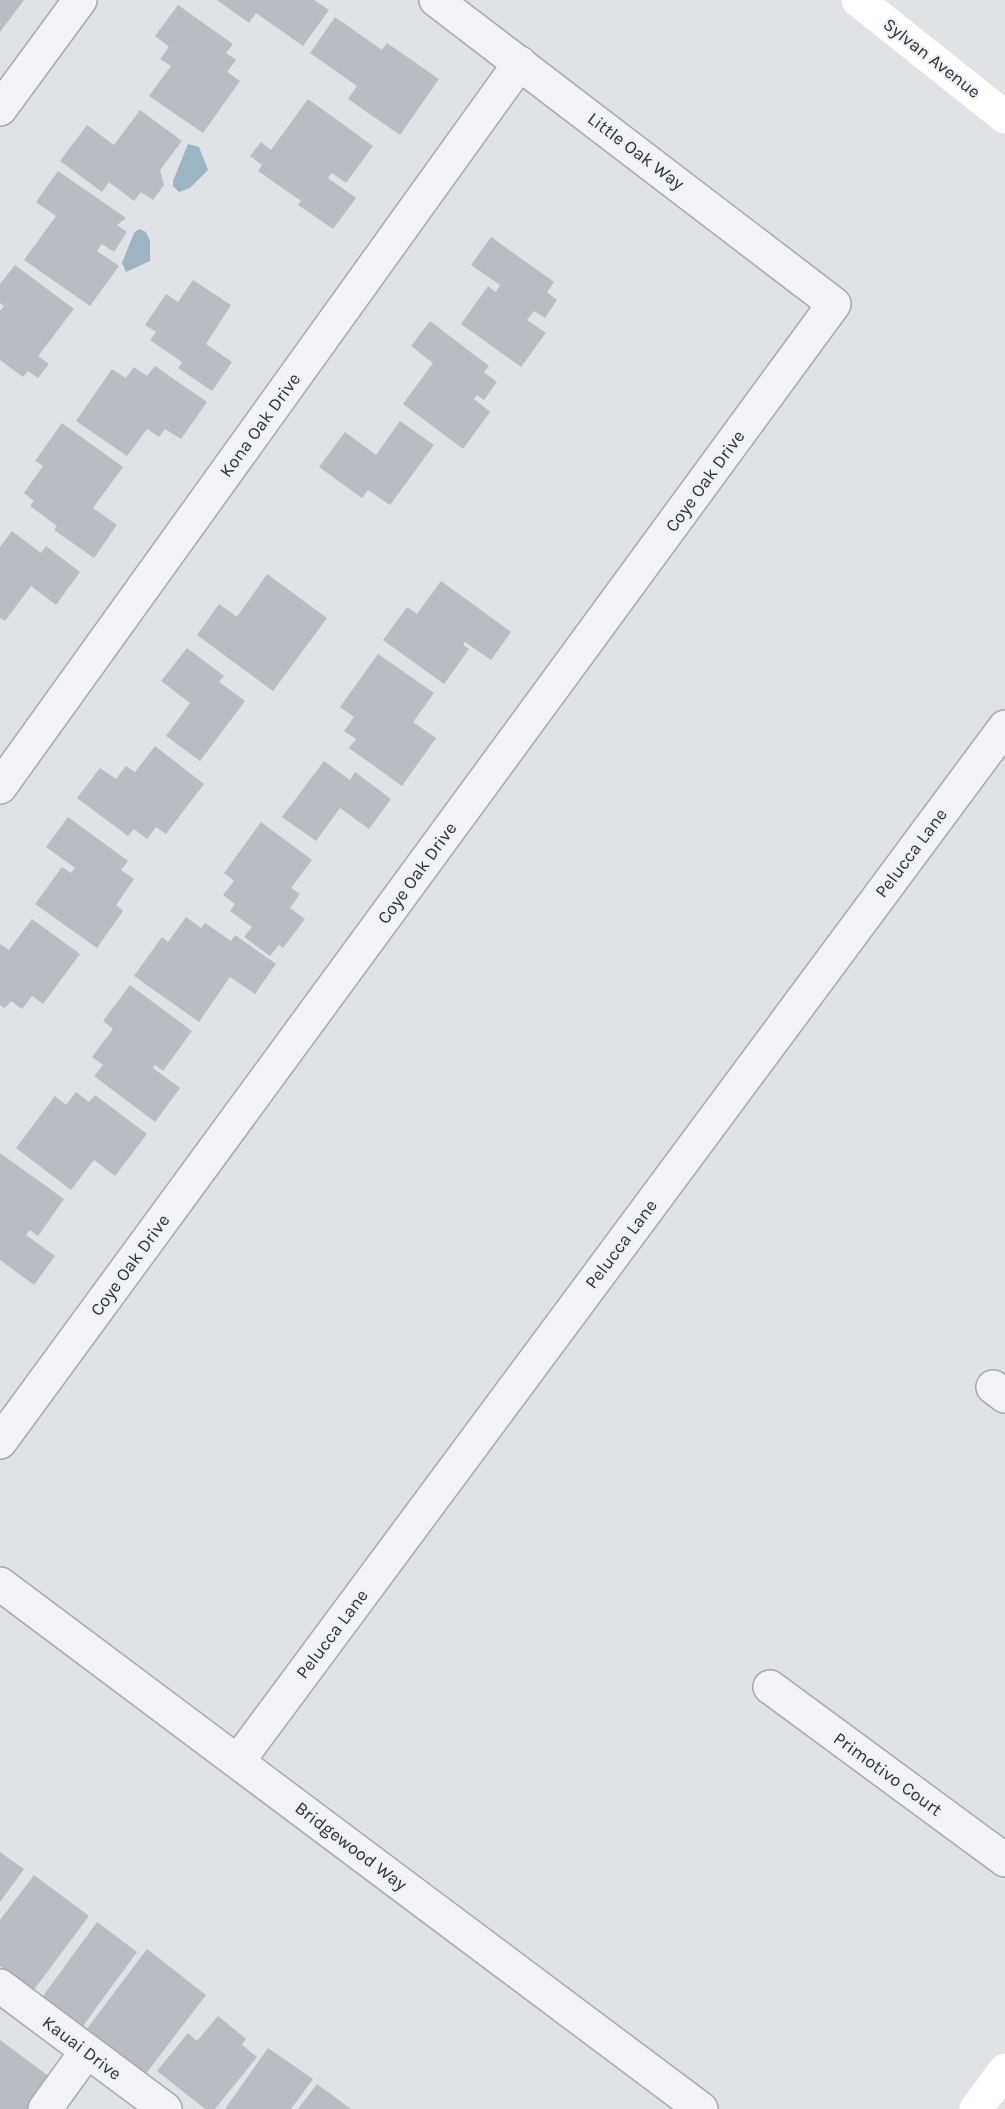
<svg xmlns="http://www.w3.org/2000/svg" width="1005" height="2109" font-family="Karla,sans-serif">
	<rect width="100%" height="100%" fill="#dfe3e7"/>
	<g fill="#9db4c4">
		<polygon points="188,144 199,147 208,170 190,188 179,192 173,186 173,181"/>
		<polygon points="139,229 146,232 150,241 150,261 126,272 122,263 134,233"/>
	</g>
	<g fill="#b7bdc3">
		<polygon points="0,0 24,0 0,32"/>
		<polygon points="217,0 314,0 329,10 303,46 256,13 249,23"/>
		<polygon points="178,5 233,44 226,53 236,60 227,72 240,81 203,133 149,96 171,66 160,59 169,47 155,36"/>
		<polygon points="335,17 382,50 387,43 439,79 400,135 348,99 357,86 310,53"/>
		<polygon points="308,99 373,146 346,183 332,173 328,178 356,198 333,229 298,205 301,201 258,171 262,165 250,156 261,142 271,150"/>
		<polygon points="140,110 182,141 160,170 164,185 153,200 141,192 134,201 109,182 102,192 60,161 87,125 114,145"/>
		<polygon points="58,171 126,218 117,225 127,232 114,252 102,244 97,251 119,266 90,306 24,260 56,216 36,202"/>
		<polygon points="491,237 554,282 547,292 557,300 545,318 534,311 527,320 546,333 521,367 461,324 488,286 496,292 500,285 471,265"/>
		<polygon points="15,265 74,309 38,356 49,364 38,378 28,371 23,377 0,360 0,311 4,306 0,303 0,284"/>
		<polygon points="193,280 231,305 206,344 232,362 212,391 178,368 182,362 150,340 156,332 145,325 166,294 178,302"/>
		<polygon points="430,321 489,366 484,372 497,382 484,400 477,395 474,399 490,412 463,449 403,404 433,363 411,346"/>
		<polygon points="155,366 207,402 181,439 165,429 159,437 147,429 127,456 76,421 112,369 126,378 134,367 147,376"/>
		<polygon points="400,421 434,445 390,505 368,490 362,498 319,467 345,432 376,455"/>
		<polygon points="62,423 123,467 93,508 117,525 94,558 54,530 57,526 30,506 34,501 24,493 43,466 35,461"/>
		<polygon points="12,531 41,553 46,546 80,572 56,605 31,586 5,621 0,618 0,547"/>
		<polygon points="267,574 327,618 273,691 197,635 219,604 237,617"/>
		<polygon points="441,581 511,632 491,660 465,642 463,645 469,649 444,684 383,640 407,607 417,614"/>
		<polygon points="187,648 224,676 219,682 245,701 200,761 166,736 190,703 161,681"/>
		<polygon points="378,654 434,693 413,722 436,738 402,786 349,748 356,739 344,731 354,717 340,707"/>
		<polygon points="155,746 204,784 166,834 156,827 147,839 134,829 128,836 77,798 100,768 116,779 126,766 135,772"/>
		<polygon points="324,761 350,780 355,772 391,799 369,829 340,808 316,841 282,817"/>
		<polygon points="68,817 128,861 121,870 134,879 116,905 123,911 97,948 35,904 62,867 71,873 75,868 46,847"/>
		<polygon points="261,822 312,860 291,888 300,894 290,908 305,919 283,948 279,945 270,956 244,937 252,927 230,911 235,904 223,895 234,881 224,873"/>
		<polygon points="186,917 201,928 205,923 231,941 235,935 276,964 255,994 230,977 199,1022 134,976 162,937 168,942"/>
		<polygon points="32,919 80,954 43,1004 32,996 22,1009 11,1001 5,1008 0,1005 0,944 9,950"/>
		<polygon points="130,985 192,1031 163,1071 155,1065 153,1068 180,1088 155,1122 94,1076 103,1065 92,1057 113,1029 103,1021"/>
		<polygon points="76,1092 89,1102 95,1095 147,1134 115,1176 94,1160 71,1190 16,1148 55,1096 66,1105"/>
		<polygon points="0,1153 64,1199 38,1236 30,1230 26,1235 55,1256 34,1285 0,1260"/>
		<polygon points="0,1852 24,1869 0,1902"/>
		<polygon points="34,1875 89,1916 33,1991 0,1966 0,1920"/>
		<polygon points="97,1922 137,1952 83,2026 43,1996"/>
		<polygon points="147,1949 206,1995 145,2075 86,2030"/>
		<polygon points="218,2016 246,2039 242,2045 257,2057 215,2109 205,2109 157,2071 188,2033 197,2041"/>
		<polygon points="0,2040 54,2080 33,2109 0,2109"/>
		<polygon points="268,2048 313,2079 291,2109 225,2109"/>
		<polygon points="317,2084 351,2109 298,2109"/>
	</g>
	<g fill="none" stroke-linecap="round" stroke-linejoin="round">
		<defs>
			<g id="street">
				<polyline points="0,109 80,0"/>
				<polyline points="0,787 520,63"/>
				<polyline points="993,1387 1005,1396"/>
				<polyline points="0,1442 834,304 436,0"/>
				<polyline points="0,1584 701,2109"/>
				<polyline points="770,1687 1005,1860"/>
				<polyline points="238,1761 1005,727"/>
				<polyline points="0,1986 165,2109"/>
				<polyline points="45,2109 87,2051"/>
			</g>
		</defs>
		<use href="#street" stroke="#a5aab1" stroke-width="36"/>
		<use href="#street" stroke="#f1f3f6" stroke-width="33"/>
		<g stroke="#fff" stroke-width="33">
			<polyline points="858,0 1005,117"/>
			<polyline points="976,2109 1005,2070"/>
		</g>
	</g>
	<g text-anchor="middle" stroke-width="4.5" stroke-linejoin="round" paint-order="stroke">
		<g font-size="18" fill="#2a323d" stroke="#eef2f5">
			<text transform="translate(932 58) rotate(38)" y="6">Sylvan Avenue</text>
			<text transform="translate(636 151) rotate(37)" y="6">Little Oak Way</text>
			<text transform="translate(260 425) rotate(-54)" y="6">Kona Oak Drive</text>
			<text transform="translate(705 481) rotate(-54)" y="6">Coye Oak Drive</text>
			<text transform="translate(911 853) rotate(-53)" y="6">Pelucca Lane</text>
			<text transform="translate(417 873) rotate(-54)" y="6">Coye Oak Drive</text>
			<text transform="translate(621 1244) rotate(-53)" y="6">Pelucca Lane</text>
			<text transform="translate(130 1265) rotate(-54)" y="6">Coye Oak Drive</text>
			<text transform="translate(332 1634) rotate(-53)" y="6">Pelucca Lane</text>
			<text transform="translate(888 1774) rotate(36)" y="6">Primotivo Court</text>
			<text transform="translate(351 1846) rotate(37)" y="6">Bridgewood Way</text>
			<text transform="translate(82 2048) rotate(37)" y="6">Kauai Drive</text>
		</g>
	</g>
</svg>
